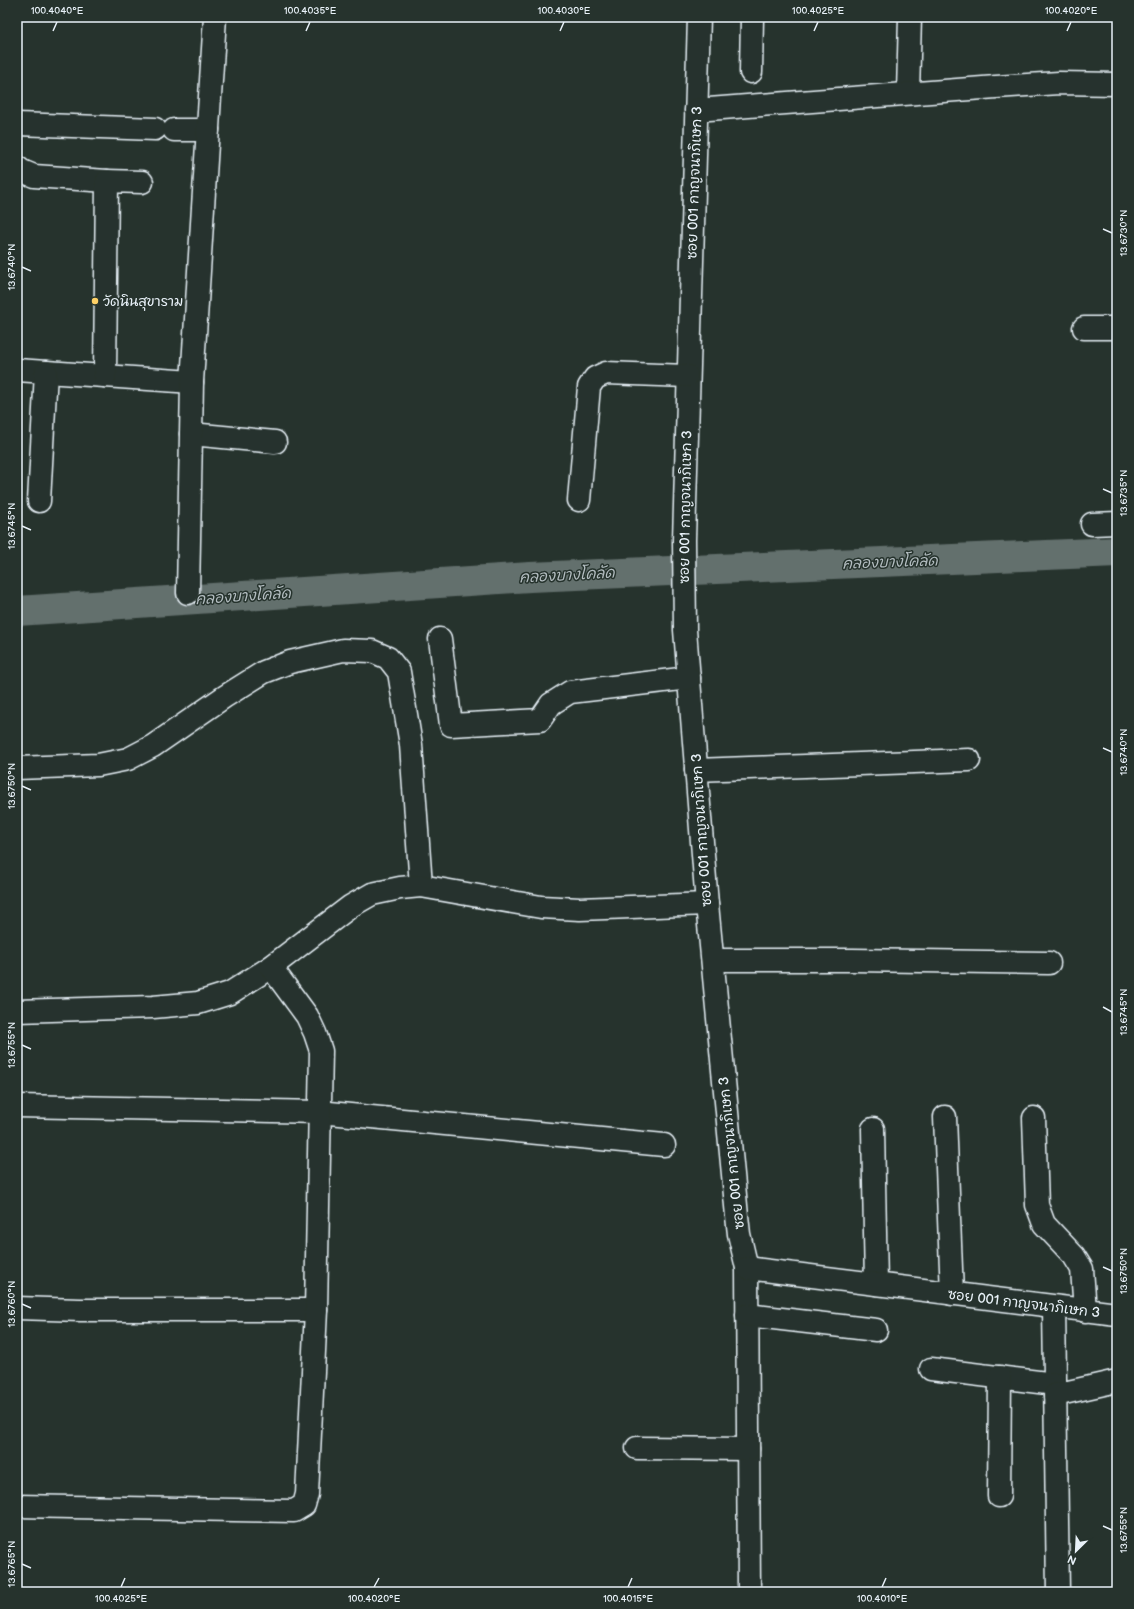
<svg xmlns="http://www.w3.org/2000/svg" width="1134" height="1609" font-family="'Balsamiq Sans','Playpen Sans Thai',sans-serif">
	<rect width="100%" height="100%" fill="#26332d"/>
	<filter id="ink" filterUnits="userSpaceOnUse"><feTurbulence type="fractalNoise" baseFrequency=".025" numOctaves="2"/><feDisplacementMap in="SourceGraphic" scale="8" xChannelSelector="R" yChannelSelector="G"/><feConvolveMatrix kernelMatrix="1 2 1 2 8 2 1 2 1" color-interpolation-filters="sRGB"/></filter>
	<g filter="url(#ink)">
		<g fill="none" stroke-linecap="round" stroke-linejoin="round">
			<polyline stroke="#636f6d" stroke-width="30" points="17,611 530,577 1117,552"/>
			<defs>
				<g id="minor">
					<polyline points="699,17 684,540 685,630 707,904 737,1216 739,1234 747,1268 749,1592"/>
					<polyline points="751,72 752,17"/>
					<polyline points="908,93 910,17"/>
					<polyline points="696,110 996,87 1059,83 1117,84"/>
					<polyline points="17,124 155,129"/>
					<polyline points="174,130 208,130"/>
					<polyline points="17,167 22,171 34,176 107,181"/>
					<polyline points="1084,328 1117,328"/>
					<polyline points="17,370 192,382"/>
					<polyline points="105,376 107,181 142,182"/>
					<polyline points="191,434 275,442"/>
					<polyline points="579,500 589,387 595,378 606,373 687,376"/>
					<polyline points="39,501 46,372"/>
					<polyline points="1092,524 1117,523"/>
					<polyline points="188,593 192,382 215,17"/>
					<polyline points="440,639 451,725 540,720 551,704 570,692 689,678"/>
					<polyline points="17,768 98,765 128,759 153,746 224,697 264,672 290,662 343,650 372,651 388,658 399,672 411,745 421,886"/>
					<polyline points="696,770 969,760"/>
					<polyline points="713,960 853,960 1049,963"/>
					<polyline points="17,1011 153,1007 198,1003 230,993 271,967 351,906 372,894 400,888 421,886 541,907 580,909 707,904"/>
					<polyline points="17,1106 319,1112 664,1145"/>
					<polyline points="945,1117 952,1294"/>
					<polyline points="1034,1118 1037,1205 1044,1224 1074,1256 1082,1269 1085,1311"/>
					<polyline points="873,1129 876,1284"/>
					<polyline points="747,1268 1117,1314"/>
					<polyline points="1054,1307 1058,1592"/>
					<polyline points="17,1308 80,1310 316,1310"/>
					<polyline points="747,1315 876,1330"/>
					<polyline points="931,1369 1055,1384"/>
					<polyline points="1055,1395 1117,1381"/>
					<polyline points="637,1448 748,1449"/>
					<polyline points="999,1496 1000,1377"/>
					<polyline points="17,1506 294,1511 304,1505 307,1494 316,1310 321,1051 315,1033 307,1016 271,967"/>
				</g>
			</defs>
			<use href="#minor" stroke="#e8f1f8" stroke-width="25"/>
			<use href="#minor" stroke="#26332d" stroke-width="22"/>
		</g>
	</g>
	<path fill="none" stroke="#e8f1f8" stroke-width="1.5" d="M53 31 57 22M306 31 310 22M560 31 564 22M814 31 818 22M1067 31 1071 22M1103 229 1112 233M22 267 31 271M1103 489 1112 493M22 526 31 530M1103 748 1112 752M22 786 31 790M1103 1007 1112 1012M22 1045 31 1049M1103 1267 1112 1271M22 1304 31 1308M1103 1526 1112 1530M22 1564 31 1568M121 1587 125 1578M374 1587 379 1578M628 1587 632 1578M882 1587 886 1578"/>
	<circle fill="#ffd166" stroke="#26332d" stroke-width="1.5" cx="95" cy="301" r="4"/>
	<g text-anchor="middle" stroke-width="3" stroke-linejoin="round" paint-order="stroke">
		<g font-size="14" fill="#e8f1f8" stroke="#26332d">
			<text transform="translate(694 183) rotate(-88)" y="5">ซอย 001 กาญจนาภิเษก 3</text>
			<text transform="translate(685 507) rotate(-89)" y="5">ซอย 001 กาญจนาภิเษก 3</text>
			<text transform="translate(701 830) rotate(-94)" y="5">ซอย 001 กาญจนาภิเษก 3</text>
			<text transform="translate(731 1153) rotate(-96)" y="5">ซอย 001 กาญจนาภิเษก 3</text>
			<text transform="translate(1024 1303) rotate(7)" y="5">ซอย 001 กาญจนาภิเษก 3</text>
		</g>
		<g font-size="14" fill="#e8f1f8" stroke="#26332d" text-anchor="start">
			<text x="103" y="306">วัดนินสุขาราม</text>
		</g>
		<g font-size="15" font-style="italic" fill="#b3bdc0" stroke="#26332d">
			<text transform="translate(890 562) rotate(-2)" y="5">คลองบางโคลัด</text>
			<text transform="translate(567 575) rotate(-3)" y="5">คลองบางโคลัด</text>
			<text transform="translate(243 596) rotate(-4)" y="5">คลองบางโคลัด</text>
		</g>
	</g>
	<rect width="1134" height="1609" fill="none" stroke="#26332d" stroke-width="44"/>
	<g transform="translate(1076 1551) rotate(204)" stroke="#26332d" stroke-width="3" paint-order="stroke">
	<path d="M0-3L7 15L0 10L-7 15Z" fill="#e8f1f8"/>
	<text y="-6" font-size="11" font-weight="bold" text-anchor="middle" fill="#e8f1f8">N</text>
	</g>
	<rect x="22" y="22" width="1090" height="1565" fill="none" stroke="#e8f1f8" stroke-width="1.5"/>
	<g font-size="10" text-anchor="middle" fill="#e8f1f8">
		<text x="57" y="14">100.4040°E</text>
		<text x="310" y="14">100.4035°E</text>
		<text x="564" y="14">100.4030°E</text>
		<text x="818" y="14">100.4025°E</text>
		<text x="1071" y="14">100.4020°E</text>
		<text transform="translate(1123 233) rotate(-90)" y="4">13.6730°N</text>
		<text transform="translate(11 267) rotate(-90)" y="4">13.6740°N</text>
		<text transform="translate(1123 493) rotate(-90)" y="4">13.6735°N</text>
		<text transform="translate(11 526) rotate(-90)" y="4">13.6745°N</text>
		<text transform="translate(1123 752) rotate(-90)" y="4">13.6740°N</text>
		<text transform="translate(11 786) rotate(-90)" y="4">13.6750°N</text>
		<text transform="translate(1123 1012) rotate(-90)" y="4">13.6745°N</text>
		<text transform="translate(11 1045) rotate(-90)" y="4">13.6755°N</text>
		<text transform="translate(1123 1271) rotate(-90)" y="4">13.6750°N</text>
		<text transform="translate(11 1304) rotate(-90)" y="4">13.6760°N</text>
		<text transform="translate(1123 1530) rotate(-90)" y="4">13.6755°N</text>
		<text transform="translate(11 1564) rotate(-90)" y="4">13.6765°N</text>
		<text x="121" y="1602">100.4025°E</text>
		<text x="374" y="1602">100.4020°E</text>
		<text x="628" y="1602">100.4015°E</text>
		<text x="882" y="1602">100.4010°E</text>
	</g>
</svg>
